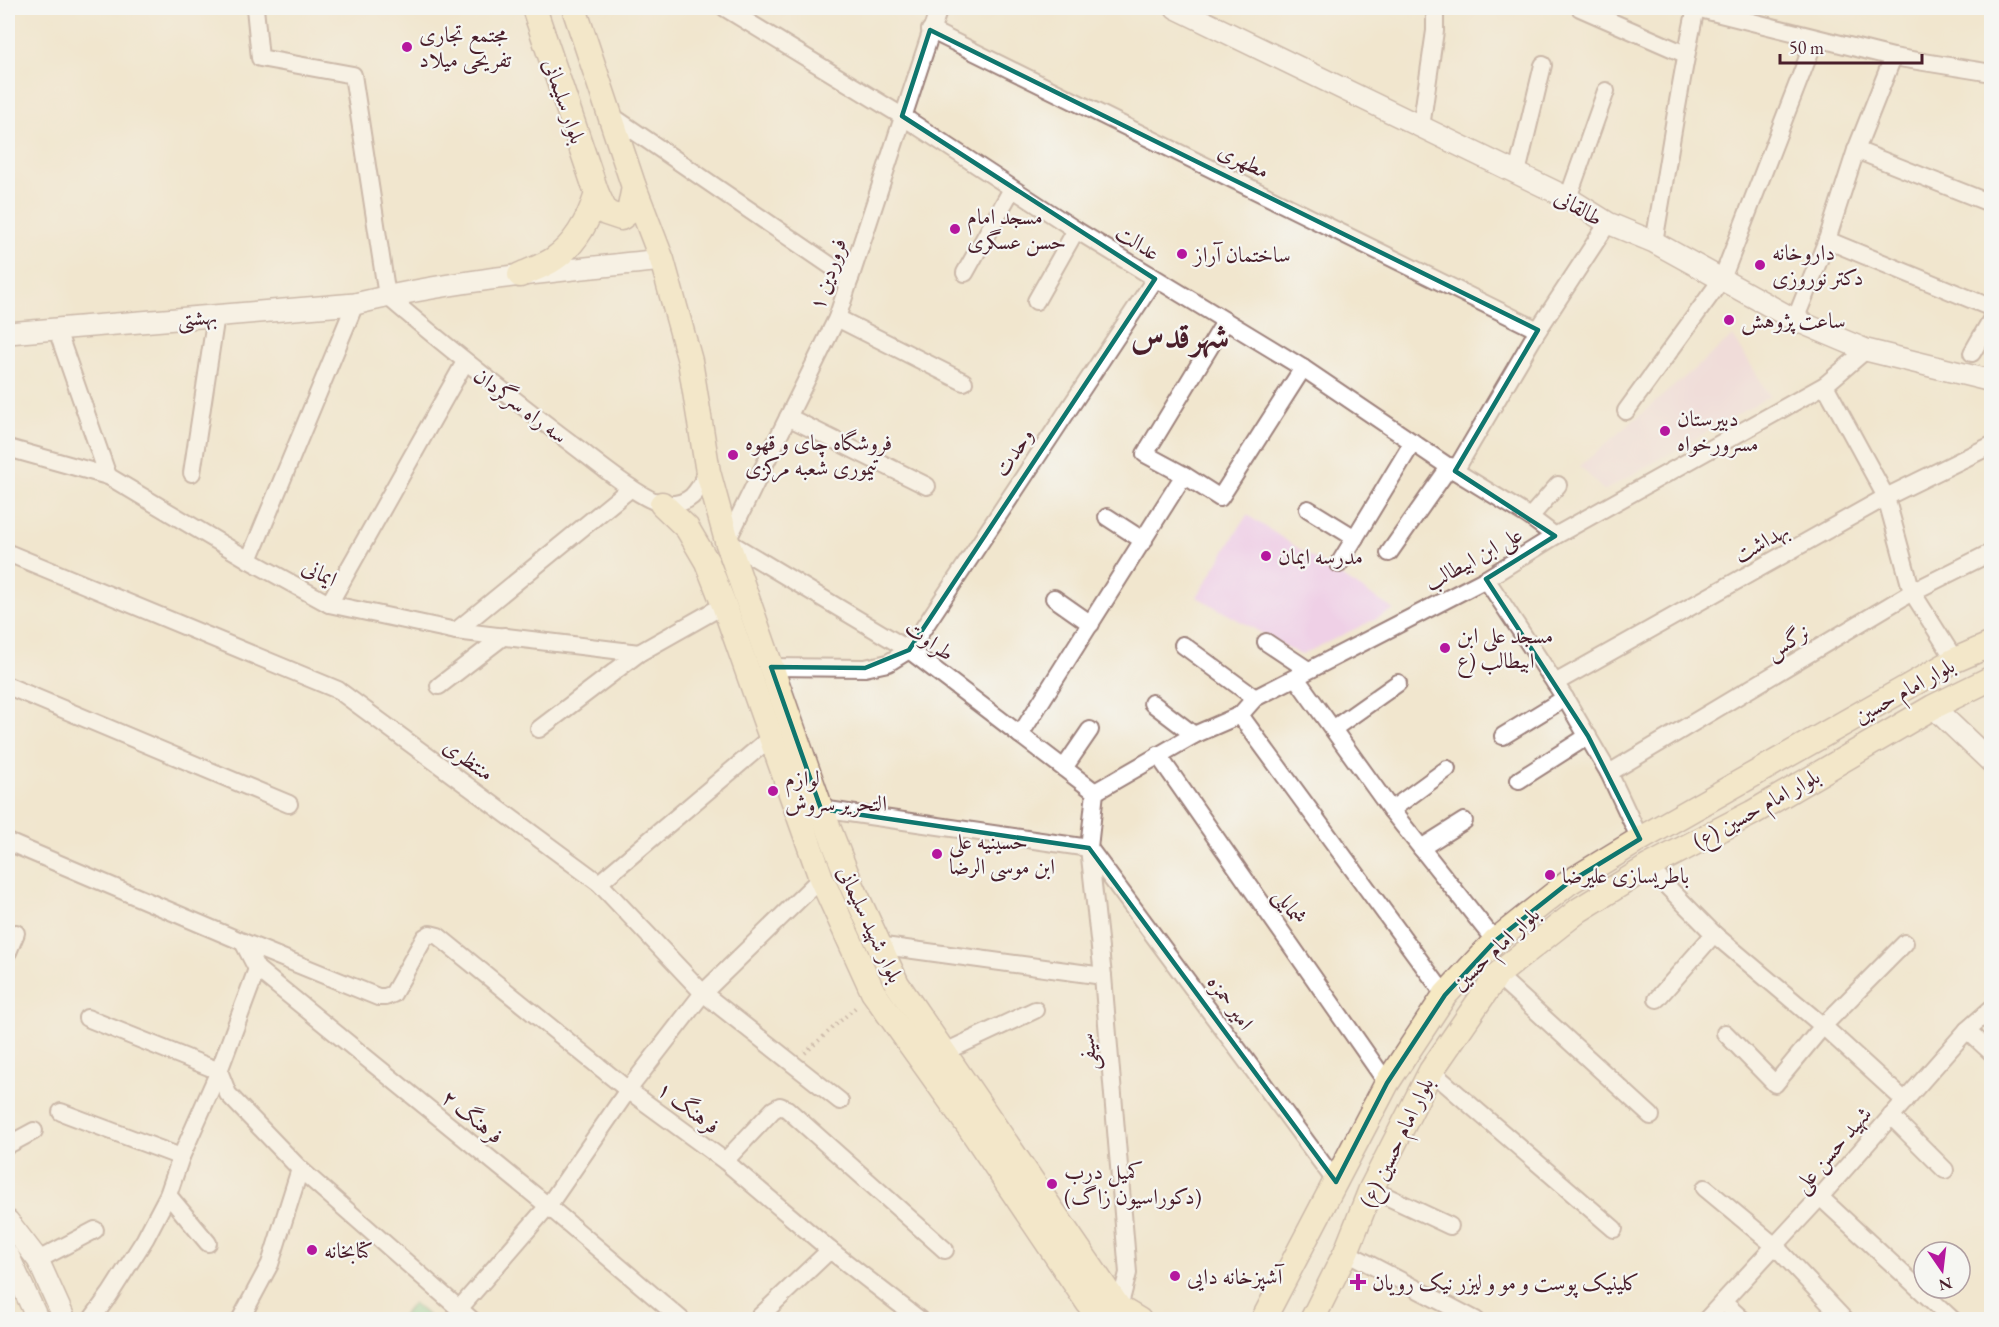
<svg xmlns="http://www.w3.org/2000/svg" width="1999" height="1327" font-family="'EB Garamond',Amiri,serif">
	<rect width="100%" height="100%" fill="#f6f6f2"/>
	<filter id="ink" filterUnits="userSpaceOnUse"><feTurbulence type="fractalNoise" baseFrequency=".0167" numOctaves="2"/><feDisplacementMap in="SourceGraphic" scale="12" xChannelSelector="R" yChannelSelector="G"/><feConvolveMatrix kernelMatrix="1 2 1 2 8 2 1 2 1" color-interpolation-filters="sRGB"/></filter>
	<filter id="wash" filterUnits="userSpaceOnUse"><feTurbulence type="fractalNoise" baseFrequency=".008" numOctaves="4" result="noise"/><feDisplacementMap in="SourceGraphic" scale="24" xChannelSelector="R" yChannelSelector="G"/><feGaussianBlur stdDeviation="1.35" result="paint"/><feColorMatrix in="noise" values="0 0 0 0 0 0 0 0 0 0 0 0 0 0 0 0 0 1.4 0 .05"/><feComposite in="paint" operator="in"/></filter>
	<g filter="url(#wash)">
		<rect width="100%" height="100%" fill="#f1e6ce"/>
		<g fill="#efd0e6">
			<polygon points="1733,336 1770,396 1604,491 1580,466"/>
			<polygon points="1247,515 1394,610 1301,655 1197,597"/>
		</g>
		<polygon fill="#76ce94" stroke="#607660" stroke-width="1.5" points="413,1303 432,1319 400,1319"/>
	</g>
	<g filter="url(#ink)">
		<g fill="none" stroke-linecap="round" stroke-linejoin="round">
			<defs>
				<g id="minor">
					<path d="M255 8 260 58 353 75 387 296C450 350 514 400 580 450 597 463 644 502 664 504 690 506 697 493 708 472"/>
					<polyline points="725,8 902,116 1076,230 1303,368 1455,471 1530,517 1555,536"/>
					<polyline points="939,8 837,318 727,541 909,650 1095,792"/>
					<polyline points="1580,8 1685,54"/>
					<polyline points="1696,8 1893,57 1992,73"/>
					<polyline points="930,30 1538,330"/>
					<polyline points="612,116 850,279"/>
					<polyline points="1421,127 1435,31 1435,8"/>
					<polyline points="1856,150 1992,204"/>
					<polyline points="1517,173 1543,65"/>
					<polyline points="1568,198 1606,91"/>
					<polyline points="1827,240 1992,308"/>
					<path d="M1654 242C1668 164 1679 85 1696 8"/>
					<polyline points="965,273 1012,189"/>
					<polyline points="1036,301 1076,230"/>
					<polyline points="837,318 964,382"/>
					<polyline points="1795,320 1827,240 1856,150 1893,57"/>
					<polyline points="1225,322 1145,454 1184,475 1220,498 1303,368"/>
					<polyline points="57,330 108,476"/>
					<polyline points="1972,353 1992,318"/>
					<polyline points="1825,385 1886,497 1912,592 1955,660"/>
					<polyline points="1626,411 1722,279 1815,39"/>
					<polyline points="788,417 927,486"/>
					<polyline points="8,448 108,476 249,560 329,604 456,631 639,653"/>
					<polyline points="1455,471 1538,330 1608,223"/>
					<polyline points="192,473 216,315"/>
					<polyline points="1308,509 1355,538"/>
					<polyline points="1107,517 1144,541"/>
					<polyline points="1530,517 1558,485"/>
					<polyline points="8,553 338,690 599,883 703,993 840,1101"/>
					<polyline points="1389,553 1450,466"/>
					<polyline points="249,560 355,304"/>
					<polyline points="1339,564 1413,442"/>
					<polyline points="1486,579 1565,698 1609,773 1640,839"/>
					<polyline points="1054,598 1091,624"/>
					<polyline points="329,604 465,362"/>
					<polyline points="456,631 631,488"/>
					<polyline points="1266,642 1308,670"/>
					<polyline points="1183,645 1255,698"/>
					<polyline points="771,667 865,668 888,663 909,650 1155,279"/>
					<polyline points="1296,678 1391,810 1495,941"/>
					<polyline points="1555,683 1886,497 1992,445"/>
					<polyline points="8,686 289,804"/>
					<polyline points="439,686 504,636"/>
					<polyline points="1152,703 1194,735"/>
					<polyline points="1240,715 1445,995"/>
					<polyline points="539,729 639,653 724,605"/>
					<polyline points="1333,729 1398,683"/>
					<polyline points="1020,735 1184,475"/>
					<polyline points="1503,736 1565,698"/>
					<polyline points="1158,755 1387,1083"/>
					<polyline points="1064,768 1090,730"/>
					<polyline points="1609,773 1912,592 1992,552"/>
					<polyline points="1519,780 1588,736"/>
					<polyline points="1095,792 1194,735 1240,715 1255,698 1486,579 1555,536 1825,385 1866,350"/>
					<polyline points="1095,792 1089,848 1103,976 1128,1273 1119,1308"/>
					<polyline points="821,809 1089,848 1336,1182"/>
					<polyline points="1391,810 1447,769"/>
					<polyline points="8,842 243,942 378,997 385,997 393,994 425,937 430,934 438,936 628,1090 725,1161 830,1250 920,1320"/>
					<polyline points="1421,848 1464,821"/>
					<polyline points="1648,867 1714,934 1823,1026 1905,1101"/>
					<polyline points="599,883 770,738"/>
					<polyline points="243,942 257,969 548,1206 682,1320"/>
					<polyline points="877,945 1103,976"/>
					<polyline points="8,952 16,933"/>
					<polyline points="257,969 219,1071 228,1094 300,1169 472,1320"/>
					<polyline points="1497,975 1651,1116"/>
					<polyline points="1657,999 1714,934"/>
					<polyline points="87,1018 219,1071 181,1157 168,1195 145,1239 110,1294 91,1320"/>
					<polyline points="1967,1030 1992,1053"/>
					<polyline points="1725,1033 1775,1084 1823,1026 1905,943"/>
					<polyline points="943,1053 1035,1010"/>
					<polyline points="1431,1071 1614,1229"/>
					<polyline points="61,1112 181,1157"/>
					<polyline points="1891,1116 1945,1170"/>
					<polyline points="8,1145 34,1131"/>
					<polyline points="725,1161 773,1110 780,1106 787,1109 945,1250"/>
					<polyline points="1705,1188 1775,1246 1845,1320"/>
					<polyline points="1371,1189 1450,1226"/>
					<polyline points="168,1195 208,1243"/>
					<polyline points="1820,1197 1953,1320"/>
					<polyline points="1346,1252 1476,1320"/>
					<polyline points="38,1260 95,1230"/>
					<polyline points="1723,1302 1743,1320"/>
					<polyline points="459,1309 548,1206 628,1090 703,993 821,878"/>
					<polyline points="240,1320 270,1264 300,1169"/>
					<polyline points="756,1320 830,1250"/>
					<polyline points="1706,1320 1820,1197 1967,1030 1992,1008"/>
				</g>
				<g id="tertiary">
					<polyline points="1176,8 1568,198 1608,223 1654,242 1795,320 1866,350 1992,381"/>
					<path d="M8 333 355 304C455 279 559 271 662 260"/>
					<polyline points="1933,707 1992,763"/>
					<polyline points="8,1221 38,1260 65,1320"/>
					<polyline points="8,1255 38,1320"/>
				</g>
				<g id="secondary">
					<polyline points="534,8 597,194 606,213 621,218 629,212 634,187"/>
					<polyline points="574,8 634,187 662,260 690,361 708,472 727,541 821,809 847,875 897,984 1119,1308 1139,1320"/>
					<path d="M520 275C531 270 544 266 554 259 576 244 589 219 597 194"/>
					<polyline points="662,504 687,528 707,562 724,605 821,878 873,992 972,1131 1097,1316 1102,1320"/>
					<polyline points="1263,1320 1387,1083 1445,995 1495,941 1568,883 1640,839 1955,660 1992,644"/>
					<polyline points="1312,1320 1346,1252 1371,1189 1431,1071 1497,975 1579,910 1648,867 1752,813 1933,707 1992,678"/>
				</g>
			</defs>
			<use href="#minor" stroke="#9e827c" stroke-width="20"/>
			<use href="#tertiary" stroke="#9e827c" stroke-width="24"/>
			<use href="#secondary" stroke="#9e827c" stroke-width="27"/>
			<polyline stroke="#9e827c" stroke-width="4" stroke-dasharray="1.5 4.5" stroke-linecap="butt" points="805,1053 857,1006"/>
			<use href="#minor" stroke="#fff" stroke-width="16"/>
			<use href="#tertiary" stroke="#fff" stroke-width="21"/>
			<use href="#secondary" stroke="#f6e9c3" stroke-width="24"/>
		</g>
	</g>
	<path d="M0 0H1999V1327H0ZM930 30 1538 330 1455 471 1555 536 1486 579 1588 736 1640 839 1568 883 1495 941 1445 995 1387 1083 1336 1182 1089 848 821 809 771 667 865 668 909 650 1155 279 902 116Z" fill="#f1e6ce" fill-opacity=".55" fill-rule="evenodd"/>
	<path fill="none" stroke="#0f766e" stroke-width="4.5" stroke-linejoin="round" d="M930 30 1538 330 1455 471 1555 536 1486 579 1588 736 1640 839 1568 883 1495 941 1445 995 1387 1083 1336 1182 1089 848 821 809 771 667 865 668 909 650 1155 279 902 116Z"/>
	<g fill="#b5179e" stroke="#f6f6f2" stroke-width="2">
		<circle cx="407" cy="47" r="6"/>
		<circle cx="955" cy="229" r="6"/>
		<circle cx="1182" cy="254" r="6"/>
		<circle cx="1760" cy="265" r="6"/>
		<circle cx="1729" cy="320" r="6"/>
		<circle cx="1665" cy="431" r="6"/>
		<circle cx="733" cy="455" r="6"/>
		<circle cx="1266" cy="556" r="6"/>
		<circle cx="1445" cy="648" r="6"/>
		<circle cx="773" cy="791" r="6"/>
		<circle cx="937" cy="854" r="6"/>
		<circle cx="1550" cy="875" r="6"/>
		<circle cx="1052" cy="1184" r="6"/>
		<circle cx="312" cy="1250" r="6"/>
		<circle cx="1175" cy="1276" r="6"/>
		<path d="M1355 1273h6v6h6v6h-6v6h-6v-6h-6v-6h6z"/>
	</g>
	<g text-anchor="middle" stroke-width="4.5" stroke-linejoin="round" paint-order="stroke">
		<g font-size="22" fill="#4a1f2b" stroke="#f6f6f2" text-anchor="start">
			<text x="419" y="42">مجتمع تجاری<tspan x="419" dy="25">تفریحی میلاد</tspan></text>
			<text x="967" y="224">مسجد امام<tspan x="967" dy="25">حسن عسگری</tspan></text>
			<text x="1772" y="260">داروخانه<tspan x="1772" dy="25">دکتر نوروزی</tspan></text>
			<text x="1194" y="262">ساختمان آراز</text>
			<text x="1741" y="328">ساعت پژوهش</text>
			<text x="1677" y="426">دبیرستان<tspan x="1677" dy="25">مسرورخواه</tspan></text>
			<text x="745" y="450">فروشگاه چای و قهوه<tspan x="745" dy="25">تیموری شعبه مرکزی</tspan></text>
			<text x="1278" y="564">مدرسه ایمان</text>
			<text x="1457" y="643">مسجد علی ابن<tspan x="1457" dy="25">ابیطالب (ع</tspan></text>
			<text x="785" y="786">لوازم<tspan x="785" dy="25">التحریر سروش</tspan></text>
			<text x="949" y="849">حسینیه علی<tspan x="949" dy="25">ابن موسی الرضا</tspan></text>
			<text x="1562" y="883">باطریسازی علیرضا</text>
			<text x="1064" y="1179">کمیل درب<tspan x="1064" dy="25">(دکوراسیون زاگ)</tspan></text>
			<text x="324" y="1258">کتابخانه</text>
			<text x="1187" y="1284">آشپزخانه دایی</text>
			<text x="1372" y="1290">کلینیک پوست و مو و لیزر نیک رویان</text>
		</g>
		<g font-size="22" fill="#4a1f2b" stroke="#f6f6f2">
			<text transform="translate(565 101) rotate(71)" y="8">بلوار سلیمانی</text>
			<text transform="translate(1244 160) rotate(26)" y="8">مطهری</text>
			<text transform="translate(1579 207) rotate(30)" y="8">طالقانی</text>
			<text transform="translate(1138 242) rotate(32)" y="8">عدالت</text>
			<text transform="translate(827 274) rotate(-71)" y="8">فروردین ۱</text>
			<text transform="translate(197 317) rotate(-5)" y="8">بهشتی</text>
			<text transform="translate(521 405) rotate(37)" y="8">سه راه سرگردان</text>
			<text transform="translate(1013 452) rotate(-57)" y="8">وحدت</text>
			<text transform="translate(1761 542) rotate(-29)" y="8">بهداشت</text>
			<text transform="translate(1473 558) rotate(-29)" y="8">علی ابن ابیطالب</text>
			<text transform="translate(320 572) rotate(27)" y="8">ایمانی</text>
			<text transform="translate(930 640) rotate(35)" y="8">طراوت</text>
			<text transform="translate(1787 641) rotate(-31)" y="8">نرگس</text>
			<text transform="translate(1904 690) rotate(-29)" y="8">بلوار امام حسین</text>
			<text transform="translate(469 759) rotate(36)" y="8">منتظری</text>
			<text transform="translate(1756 808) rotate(-29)" y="8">بلوار امام حسین (ع)</text>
			<text transform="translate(1291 906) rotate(55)" y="8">شمایلی</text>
			<text transform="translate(871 924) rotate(65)" y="8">بلوار شهید سلیمانی</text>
			<text transform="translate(1495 948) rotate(-43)" y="8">بلوار امام حسین</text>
			<text transform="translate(1231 1002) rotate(54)" y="8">امیر حمزه</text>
			<text transform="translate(1087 1052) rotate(-95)" y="8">سیفی</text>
			<text transform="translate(689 1107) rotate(37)" y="8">فرهنگ ۱</text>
			<text transform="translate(473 1116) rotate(39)" y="8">فرهنگ ۲</text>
			<text transform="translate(1396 1142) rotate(-64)" y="8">بلوار امام حسین (ع)</text>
			<text transform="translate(1832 1149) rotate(-49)" y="8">شهید حسن علی</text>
		</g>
		<g font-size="34" font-weight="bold" fill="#4a1f2b" stroke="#f6f6f2">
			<text x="1180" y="347">شهرقدس</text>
		</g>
	</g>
	<rect width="1999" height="1327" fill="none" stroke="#f6f6f2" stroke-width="30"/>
	<g transform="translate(1942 1270) rotate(166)"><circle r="28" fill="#f6f6f2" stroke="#b1a0a2" stroke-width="1.5"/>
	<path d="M0-4.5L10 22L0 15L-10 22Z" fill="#b5179e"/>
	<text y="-9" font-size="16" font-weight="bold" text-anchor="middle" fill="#4a1f2b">N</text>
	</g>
	<path d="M1780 54v9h142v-9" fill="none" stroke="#4a1f2b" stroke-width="3"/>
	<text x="1789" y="54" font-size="18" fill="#4a1f2b" stroke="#f6f6f2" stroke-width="4.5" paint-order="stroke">50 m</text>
</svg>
